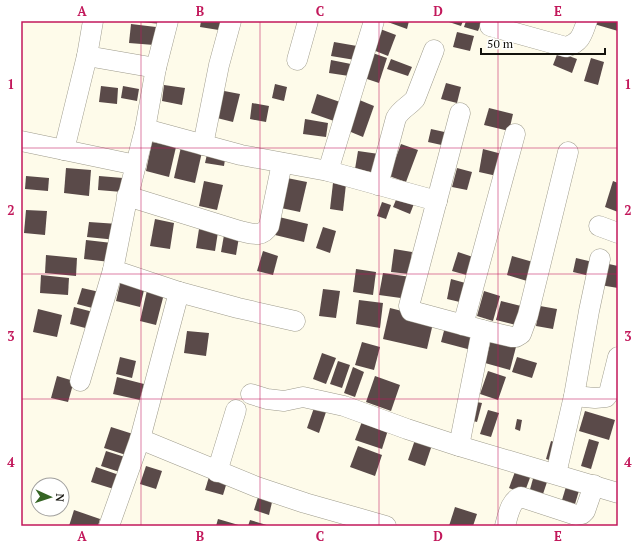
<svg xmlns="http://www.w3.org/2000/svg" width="639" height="547" font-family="'PT Serif',serif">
	<rect width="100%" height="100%" fill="#fefbea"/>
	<g fill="#5a4a49">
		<polygon points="140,21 162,21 162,24 140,22"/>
		<polygon points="201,21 226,21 225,31 200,27"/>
		<polygon points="385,21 409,21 407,29"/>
		<polygon points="446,21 463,21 461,26"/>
		<polygon points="466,21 482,21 478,31 464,27"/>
		<polygon points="595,21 618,21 618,31 594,24"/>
		<polygon points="131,24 156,27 154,45 129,43"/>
		<polygon points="375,27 396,35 388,56 368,48"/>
		<polygon points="457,32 474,36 470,51 453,47"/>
		<polygon points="334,42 357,46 355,60 331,56"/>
		<polygon points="367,51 387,58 379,83 358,76"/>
		<polygon points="558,52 577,59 572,73 553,65"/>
		<polygon points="591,58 604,62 598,85 584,81"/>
		<polygon points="391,59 412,67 408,76 387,69"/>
		<polygon points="331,60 351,64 349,76 329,73"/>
		<polygon points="446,83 461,87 457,103 441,99"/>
		<polygon points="275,84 287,87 284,101 272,98"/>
		<polygon points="164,85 185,88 182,105 162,101"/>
		<polygon points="101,86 118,88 117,104 99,102"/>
		<polygon points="123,86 139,89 137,101 121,98"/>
		<polygon points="219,90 240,94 233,122 213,117"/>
		<polygon points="317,94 340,102 334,121 311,113"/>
		<polygon points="357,99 374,106 363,137 346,130"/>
		<polygon points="252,103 269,106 266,122 250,119"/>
		<polygon points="489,108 513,114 509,131 484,125"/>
		<polygon points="305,119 328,123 326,137 303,134"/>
		<polygon points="431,129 449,133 446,146 428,142"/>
		<polygon points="152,142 176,147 169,177 146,171"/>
		<polygon points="401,144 418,150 406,182 389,176"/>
		<polygon points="181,147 202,152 195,183 174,178"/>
		<polygon points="483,149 502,154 497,176 479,172"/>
		<polygon points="208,150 226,153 224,166 205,163"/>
		<polygon points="358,151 379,154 376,173 355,169"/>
		<polygon points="66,168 91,170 89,196 64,193"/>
		<polygon points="457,168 472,172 467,190 452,187"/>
		<polygon points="26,176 49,178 48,191 25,189"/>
		<polygon points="99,176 123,178 122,192 98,190"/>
		<polygon points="287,178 307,182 300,212 281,208"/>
		<polygon points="204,181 223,185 217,210 199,206"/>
		<polygon points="613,181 618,183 618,212 605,207"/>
		<polygon points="333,183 346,184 343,211 330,209"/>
		<polygon points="398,195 415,201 410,214 393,207"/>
		<polygon points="382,202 391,205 386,219 377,216"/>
		<polygon points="26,210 47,211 45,235 24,233"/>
		<polygon points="279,217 308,224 304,242 275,235"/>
		<polygon points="155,219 174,223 170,249 150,246"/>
		<polygon points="89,222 118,224 117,240 87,237"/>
		<polygon points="323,227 336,231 330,253 316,248"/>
		<polygon points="199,229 218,232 215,251 196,248"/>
		<polygon points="224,235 239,237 236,255 221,252"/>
		<polygon points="86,240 112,243 110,262 84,259"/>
		<polygon points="394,249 412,252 409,274 391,272"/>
		<polygon points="263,251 278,256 273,275 257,271"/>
		<polygon points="458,252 476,258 470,276 452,271"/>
		<polygon points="46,255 77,258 76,276 45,273"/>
		<polygon points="512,256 533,262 527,281 507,275"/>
		<polygon points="576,258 597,263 594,277 573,272"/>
		<polygon points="604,263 618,266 618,288 600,285"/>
		<polygon points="356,269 376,272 373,295 353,292"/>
		<polygon points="383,273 411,277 408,299 379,295"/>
		<polygon points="41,275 69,278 68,295 40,293"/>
		<polygon points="451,279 469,284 464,303 447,299"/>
		<polygon points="121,280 145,286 140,307 116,301"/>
		<polygon points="148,286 165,290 156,325 140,321"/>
		<polygon points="82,288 104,293 100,310 77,304"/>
		<polygon points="323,289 340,291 336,318 319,316"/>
		<polygon points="484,291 500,296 493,321 477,316"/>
		<polygon points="359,300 383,303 380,328 356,324"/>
		<polygon points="501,301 521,306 516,325 496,320"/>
		<polygon points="540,306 557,309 553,329 536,326"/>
		<polygon points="74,307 97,313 93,330 70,324"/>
		<polygon points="390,308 434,319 427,349 383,339"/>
		<polygon points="38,309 62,315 57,337 33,332"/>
		<polygon points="445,327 479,336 475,351 441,342"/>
		<polygon points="187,331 209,333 206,356 184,353"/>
		<polygon points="492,336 517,343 510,370 485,363"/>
		<polygon points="362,342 380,347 374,370 355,365"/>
		<polygon points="322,353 336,358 326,384 313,379"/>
		<polygon points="120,357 136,361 132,378 116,374"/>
		<polygon points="517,357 537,363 532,378 512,372"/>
		<polygon points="338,361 350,365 342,388 330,384"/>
		<polygon points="353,367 364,372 355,397 344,393"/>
		<polygon points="488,371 506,377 498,400 480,394"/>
		<polygon points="57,376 74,381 68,402 51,398"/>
		<polygon points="375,376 400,385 391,411 366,402"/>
		<polygon points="117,377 144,384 140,400 113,394"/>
		<polygon points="471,401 482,403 477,422 466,419"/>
		<polygon points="316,402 328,406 319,433 307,428"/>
		<polygon points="488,410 499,413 491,437 480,434"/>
		<polygon points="585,411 615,420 609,440 579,431"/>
		<polygon points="363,419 389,427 382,449 355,440"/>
		<polygon points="517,419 522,420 520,431 515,429"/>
		<polygon points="111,427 133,434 126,455 104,448"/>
		<polygon points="416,437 433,442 425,466 408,460"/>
		<polygon points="589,439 599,442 591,469 581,466"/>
		<polygon points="551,441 561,444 555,462 546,459"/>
		<polygon points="358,446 382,455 375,476 350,467"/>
		<polygon points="106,451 128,458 123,473 101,466"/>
		<polygon points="146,466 162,471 156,489 140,484"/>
		<polygon points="96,467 122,476 117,490 91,482"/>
		<polygon points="516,469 531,475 524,494 509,488"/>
		<polygon points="534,475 548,479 542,497 529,493"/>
		<polygon points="209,477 227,482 223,495 205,490"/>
		<polygon points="568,480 581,484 575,504 562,500"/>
		<polygon points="259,494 273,498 269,515 254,510"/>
		<polygon points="455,507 477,514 473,526 449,526"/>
		<polygon points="74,510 100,519 98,526 69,526"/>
		<polygon points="218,519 242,526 216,526"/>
		<polygon points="250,520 270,526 248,526"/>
	</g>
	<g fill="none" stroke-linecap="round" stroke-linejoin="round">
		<defs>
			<g id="minor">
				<polyline points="93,21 87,56 156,68 168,21"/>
				<path d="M490 26 566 47C581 42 582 35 587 21"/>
				<polyline points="297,60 308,21"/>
				<polyline points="156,68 145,129 126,204 113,270 179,292 238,308 295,321"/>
				<polyline points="145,129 241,155 328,171 437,201"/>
				<polyline points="21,141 136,165"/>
				<polyline points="203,145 219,65 231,21"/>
				<polyline points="64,150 87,56"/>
				<polyline points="328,171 374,21"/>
				<path d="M378 185 396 118C401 109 409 106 415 99L434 50"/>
				<path d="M127 196 240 231C253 234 262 238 269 226L282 163"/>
				<polyline points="599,226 618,233"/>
				<polyline points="179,292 140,439 257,487 305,503 386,526"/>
				<polyline points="463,325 515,134"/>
				<polyline points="482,330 512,337 516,337 521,334 528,315 568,152"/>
				<polyline points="80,381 113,270"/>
				<polyline points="251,394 267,399 284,401 303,397 344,406 407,429 459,446 618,493"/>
				<polyline points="574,396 595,398 606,397 609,393 618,357"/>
				<polyline points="459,446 482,330 415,312 411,311 409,306 460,113"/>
				<polyline points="217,472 236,410"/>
				<polyline points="556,474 574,396 589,311 600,259"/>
				<polyline points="109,526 140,439"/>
				<path d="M505 526C508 516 510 500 521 497L576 515 582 514 585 511 594 485"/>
			</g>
		</defs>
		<use href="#minor" stroke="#9e9b8c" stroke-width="21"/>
		<use href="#minor" stroke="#fff" stroke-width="20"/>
	</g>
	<path fill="none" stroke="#c2185b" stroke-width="1" stroke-opacity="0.55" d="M141 21V526M260 21V526M379 21V526M498 21V526M21 148H618M21 274H618M21 399H618"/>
	<rect width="639" height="547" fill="none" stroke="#ffffff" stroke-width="44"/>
	<g transform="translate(50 497) rotate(93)"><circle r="19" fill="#ffffff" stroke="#a1a09e"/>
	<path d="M0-3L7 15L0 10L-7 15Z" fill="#356424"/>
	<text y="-6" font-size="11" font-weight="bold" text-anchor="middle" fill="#13120c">N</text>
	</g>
	<path d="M481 48v6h124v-6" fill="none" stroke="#13120c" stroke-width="2"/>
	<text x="487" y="48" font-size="12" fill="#13120c" stroke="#ffffff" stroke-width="3" paint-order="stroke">50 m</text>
	<rect x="22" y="22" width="595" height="503" fill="none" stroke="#c2185b" stroke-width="1.5"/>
	<g font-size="13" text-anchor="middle" font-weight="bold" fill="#c2185b">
		<text x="82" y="16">A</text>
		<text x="200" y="16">B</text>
		<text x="320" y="16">C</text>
		<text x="438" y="16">D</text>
		<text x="558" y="16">E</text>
		<text x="11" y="89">1</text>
		<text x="628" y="89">1</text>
		<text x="11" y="215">2</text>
		<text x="628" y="215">2</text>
		<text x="11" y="341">3</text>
		<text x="628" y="341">3</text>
		<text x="11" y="467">4</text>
		<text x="628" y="467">4</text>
		<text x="82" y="541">A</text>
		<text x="200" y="541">B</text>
		<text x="320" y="541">C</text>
		<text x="438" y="541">D</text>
		<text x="558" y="541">E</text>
	</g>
</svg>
